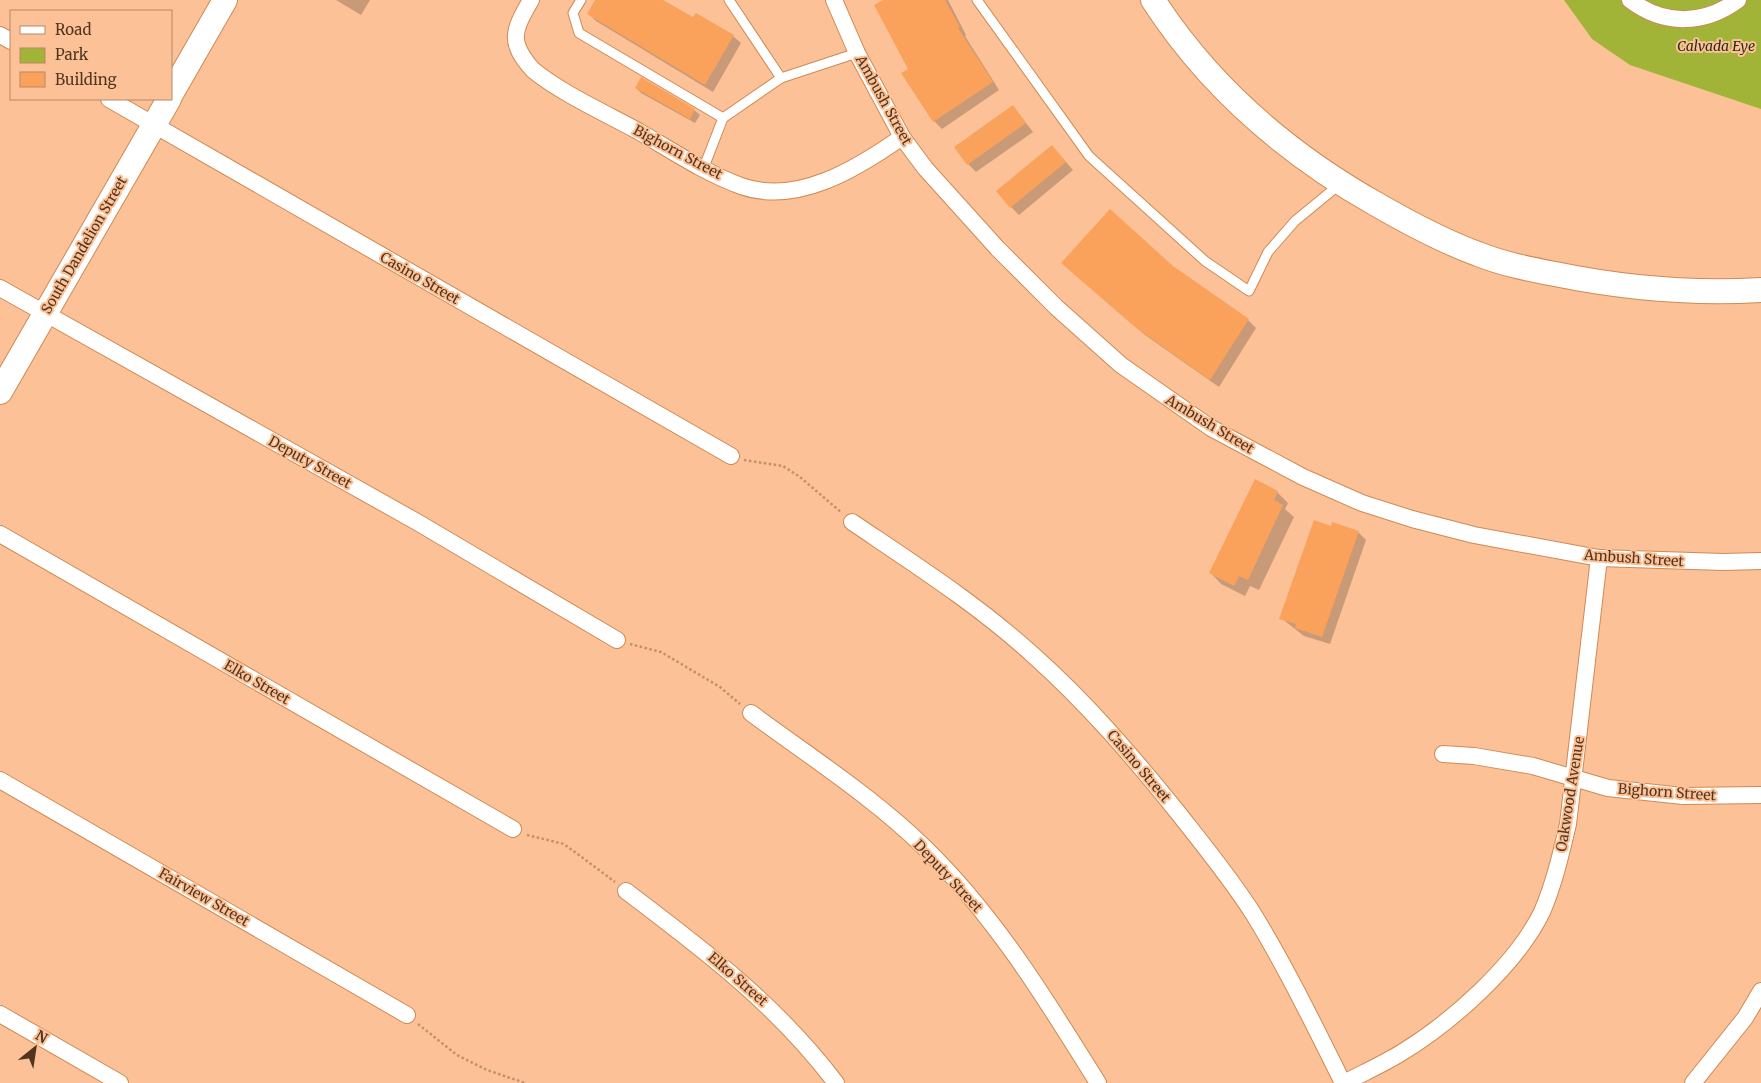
<svg xmlns="http://www.w3.org/2000/svg" width="1761" height="1083" font-family="Merriweather,serif">
	<rect width="100%" height="100%" fill="#fcc196"/>
	<polygon fill="#a1b437" points="1564,0 1761,0 1761,109 1630,65 1592,39"/>
	<g fill="#0003">
		<polygon points="336,0 370,0 361,15"/>
		<polygon points="596,0 661,0 694,19 733,36 741,43 713,92 596,21 589,14"/>
		<polygon points="886,0 948,0 966,35 965,36 999,90 942,129 934,121 903,73 910,69"/>
		<polygon points="636,88 694,110 700,115 695,123 641,93"/>
		<polygon points="1013,106 1033,132 976,172 968,164"/>
		<polygon points="1060,155 1073,170 1019,215 1011,207"/>
		<polygon points="1172,267 1248,320 1256,328 1219,387 1145,335 1071,271"/>
		<polygon points="1277,492 1288,503 1285,509 1294,517 1259,590 1250,586 1245,596 1221,584 1211,573"/>
		<polygon points="1331,527 1358,532 1366,540 1330,644 1304,636 1281,618"/>
	</g>
	<g fill="#faa25c">
		<polygon points="595,0 663,0 693,17 696,13 734,35 705,85 587,14"/>
		<polygon points="883,0 945,0 960,27 958,28 993,82 933,122 901,73 908,69 874,5"/>
		<polygon points="641,77 695,109 690,119 635,88"/>
		<polygon points="1013,105 1026,123 967,165 954,147"/>
		<polygon points="1052,145 1066,162 1010,208 996,191"/>
		<polygon points="1110,209 1173,266 1249,319 1210,380 1135,327 1061,263"/>
		<polygon points="1255,479 1278,491 1274,500 1283,505 1248,580 1239,576 1234,586 1209,573"/>
		<polygon points="1314,520 1331,526 1332,522 1359,531 1322,637 1295,628 1296,624 1279,619"/>
	</g>
	<g fill="none" stroke-linecap="round" stroke-linejoin="round">
		<defs>
			<g id="lane">
				<polyline points="581,0 573,13 579,33 723,118 704,167"/>
				<polyline points="729,0 781,78 857,53"/>
				<polyline points="977,0 1089,156 1205,261 1249,291 1268,252 1295,221 1340,184"/>
				<polyline points="723,118 781,78"/>
			</g>
			<g id="street">
				<path d="M531 0C513 31 508 42 533 70 561 93 605 113 638 131 671 150 705 173 741 186 797 206 858 168 902 137"/>
				<polyline points="834,0 857,53 902,137 925,168 998,249 1056,307 1121,365 1211,428 1303,477 1362,503 1412,519 1474,535 1599,558 1723,562 1761,561"/>
				<path d="M1630 0C1664 26 1704 25 1738 0"/>
				<polyline points="0,35 11,41"/>
				<polyline points="109,99 731,456"/>
				<polyline points="0,288 417,522 617,640"/>
				<path d="M852 522C914 564 977 604 1033 655 1087 703 1134 758 1179 814 1205 847 1232 880 1254 915 1287 969 1315 1027 1343 1083"/>
				<polyline points="0,534 513,829"/>
				<path d="M751 713C809 756 873 797 925 848 995 916 1047 1001 1098 1083"/>
				<polyline points="1443,754 1474,756 1533,766 1608,788 1683,796 1761,795"/>
				<polyline points="0,780 407,1015"/>
				<path d="M626 891C704 950 776 1004 836 1083"/>
				<polyline points="0,1014 120,1083"/>
				<path d="M1344 1083C1363 1073 1383 1064 1401 1053 1452 1022 1516 965 1542 912 1554 884 1561 854 1568 824L1599 558"/>
				<polyline points="1693,1083 1745,1018 1761,991"/>
			</g>
			<g id="secondary">
				<path d="M1153 0C1210 88 1286 153 1376 204 1409 223 1442 241 1478 254 1503 264 1529 269 1555 274 1623 288 1691 294 1761 290"/>
				<polyline points="171,94 225,0"/>
				<polyline points="0,392 169,99"/>
			</g>
		</defs>
		<use href="#lane" stroke="#cf8a54" stroke-width="11"/>
		<use href="#street" stroke="#cf8a54" stroke-width="18"/>
		<use href="#secondary" stroke="#cf8a54" stroke-width="26"/>
		<g stroke="#c1906d" stroke-width="2.5" stroke-dasharray="2.5 2.5" stroke-linecap="butt">
			<polyline points="744,460 783,466 800,477 842,513"/>
			<polyline points="630,644 661,652 720,687 740,704"/>
			<polyline points="527,835 564,844 615,882"/>
			<polyline points="418,1024 457,1055 487,1070 525,1083"/>
		</g>
		<use href="#lane" stroke="#fff" stroke-width="9"/>
		<use href="#street" stroke="#fff" stroke-width="16"/>
		<use href="#secondary" stroke="#fff" stroke-width="24"/>
	</g>
	<g text-anchor="middle" stroke-width="4" stroke-linejoin="round" paint-order="stroke">
		<g font-size="14" font-style="italic" fill="#292e16" stroke="#fcc196">
			<text x="1716" y="51">Calvada Eye</text>
		</g>
		<g font-size="14" fill="#52351f" stroke="#fcc196">
			<text transform="translate(884 100) rotate(61)" y="5">Ambush Street</text>
			<text transform="translate(678 152) rotate(28)" y="5">Bighorn Street</text>
			<text transform="translate(84 245) rotate(-60)" y="5">South Dandelion Street</text>
			<text transform="translate(420 278) rotate(30)" y="5">Casino Street</text>
			<text transform="translate(1210 424) rotate(31)" y="5">Ambush Street</text>
			<text transform="translate(310 462) rotate(29)" y="5">Deputy Street</text>
			<text transform="translate(1634 558) rotate(4)" y="5">Ambush Street</text>
			<text transform="translate(257 682) rotate(30)" y="5">Elko Street</text>
			<text transform="translate(1139 766) rotate(50)" y="5">Casino Street</text>
			<text transform="translate(1667 792) rotate(4)" y="5">Bighorn Street</text>
			<text transform="translate(1570 794) rotate(-81)" y="5">Oakwood Avenue</text>
			<text transform="translate(948 876) rotate(47)" y="5">Deputy Street</text>
			<text transform="translate(204 897) rotate(30)" y="5">Fairview Street</text>
			<text transform="translate(738 979) rotate(41)" y="5">Elko Street</text>
		</g>
	</g>
	<rect x="10" y="10" width="162" height="90" fill="#fcc196" stroke="#b88966"/>
	<rect x="20" y="26" width="25" height="8" fill="#ffffff" stroke="#b88966"/>
	<text x="55" y="35" font-size="15" fill="#52351f">Road</text>
	<rect x="20" y="48" width="25" height="15" fill="#a1b437" stroke="#b88966"/>
	<text x="55" y="60" font-size="15" fill="#52351f">Park</text>
	<rect x="20" y="72" width="25" height="15" fill="#faa25c" stroke="#b88966"/>
	<text x="55" y="85" font-size="15" fill="#52351f">Building</text>
	<g transform="translate(35 1048) rotate(30)" stroke="#fcc196" stroke-width="4" paint-order="stroke">
	<path d="M0-4L9 19L0 12L-9 19Z" fill="#52351f"/>
	<text y="-8" font-size="14" font-weight="bold" text-anchor="middle" fill="#52351f">N</text>
	</g>
</svg>
